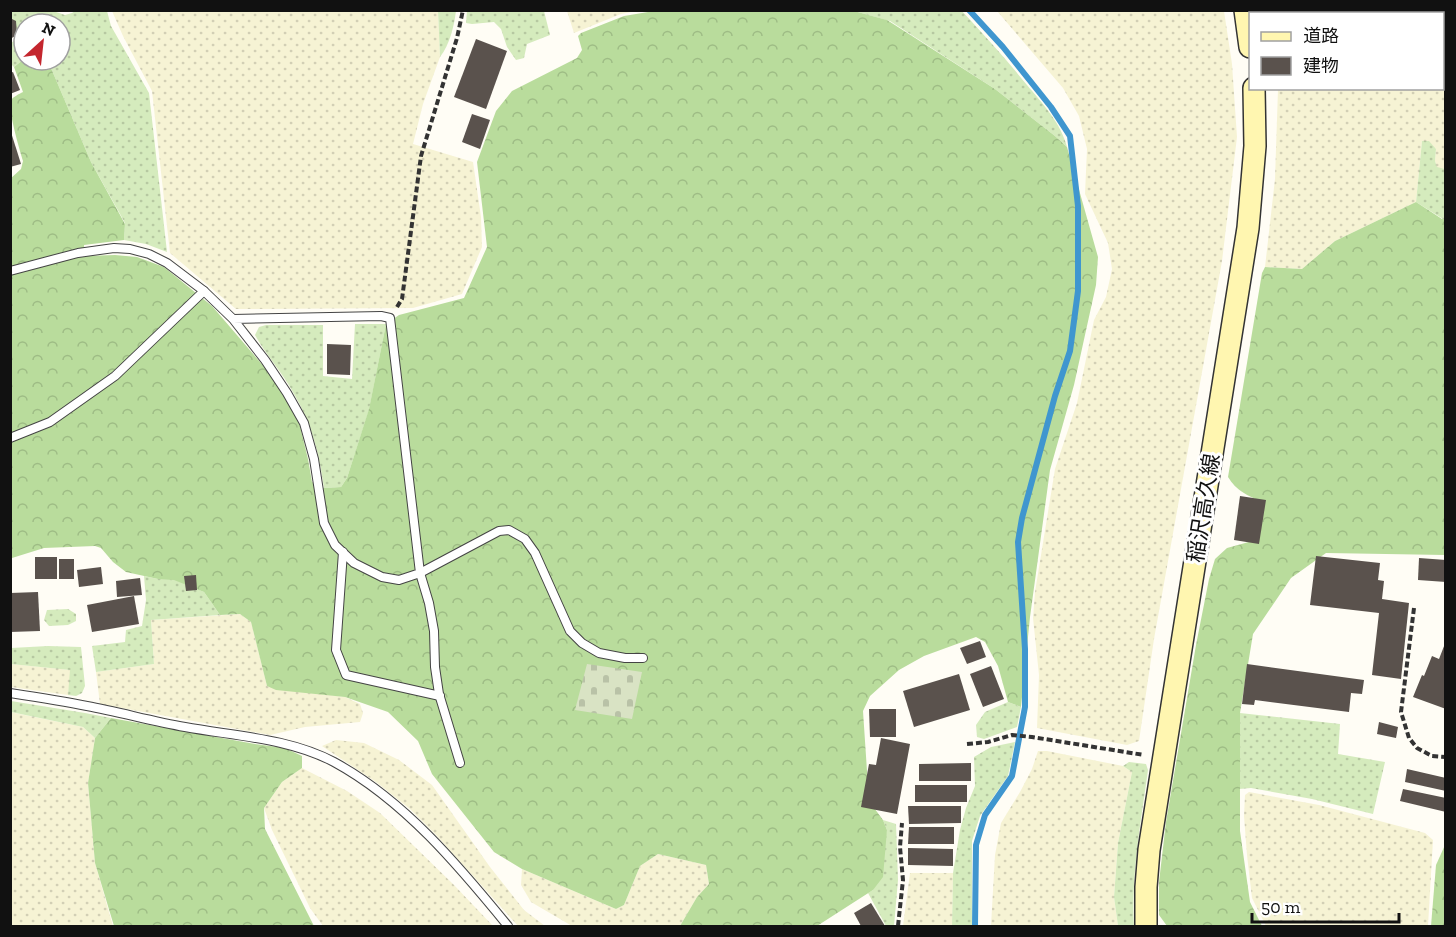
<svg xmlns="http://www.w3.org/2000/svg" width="1456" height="937" font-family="'Zilla Slab','Noto Sans JP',serif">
	<defs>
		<pattern id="farmland-dots" width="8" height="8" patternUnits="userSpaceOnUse" patternTransform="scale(1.5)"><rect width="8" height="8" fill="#f6f3d4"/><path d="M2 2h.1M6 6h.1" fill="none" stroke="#d2cfb5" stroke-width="1.8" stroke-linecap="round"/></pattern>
		<pattern id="grass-dots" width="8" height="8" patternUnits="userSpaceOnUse" patternTransform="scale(1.5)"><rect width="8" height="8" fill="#d5ebbd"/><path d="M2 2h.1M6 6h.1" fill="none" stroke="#b6c8a1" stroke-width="1.8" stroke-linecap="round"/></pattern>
		<pattern id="forest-crowns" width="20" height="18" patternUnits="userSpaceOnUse" patternTransform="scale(1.5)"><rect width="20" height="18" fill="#b9dc9c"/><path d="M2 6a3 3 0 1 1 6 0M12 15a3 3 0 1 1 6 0" fill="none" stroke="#9ebc85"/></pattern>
		<pattern id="cemetery-stones" width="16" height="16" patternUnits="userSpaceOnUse" patternTransform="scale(1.5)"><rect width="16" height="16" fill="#d9e3c4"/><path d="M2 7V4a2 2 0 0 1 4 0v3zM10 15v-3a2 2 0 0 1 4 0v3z" fill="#b9c2a7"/></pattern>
	</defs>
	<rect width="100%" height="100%" fill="#fffdf5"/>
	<g fill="url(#farmland-dots)">
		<polygon points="112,11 438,11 440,57 423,104 413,144 473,162 481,217 482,247 462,294 413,308 236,309 170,253 152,91 123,36"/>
		<polygon points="567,11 567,10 636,11 621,14 574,33"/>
		<polygon points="1224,11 1232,64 1237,137 1222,261 1154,639 1139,741 1127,745 1037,728 1039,675 1033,618 1035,592 1055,469 1077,403 1094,320 1106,297 1112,269 1108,243 1085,194 1087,149 1079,116 1063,88 997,11"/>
		<polygon points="1443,72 1445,72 1445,169 1437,168 1435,161 1436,149 1422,141 1416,202 1335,241 1302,269 1265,267 1275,179 1278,89 1442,88"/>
		<polygon points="240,614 251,622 267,686 345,697 360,704 363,713 360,722 305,727 270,735 100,704 96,672 154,664 151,620"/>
		<polygon points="11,664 71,670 68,695 11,687"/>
		<polygon points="10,712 83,727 95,738 88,783 95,863 113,926 11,926"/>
		<polygon points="336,740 364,743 399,760 432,785 490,867 524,910 545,926 518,926 437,836 410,809 376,782 322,746"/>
		<polygon points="1038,751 1047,751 1123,766 1132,772 1118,843 1114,897 1118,926 991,926 995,855 1001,823 1020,792 1032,769"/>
		<polygon points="302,768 347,791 380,813 454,885 493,926 323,926 310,908 272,830 264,808 282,782"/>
		<polygon points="1249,792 1319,805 1425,833 1433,840 1428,926 1266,926 1252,898 1247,855 1244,816 1245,795"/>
		<polygon points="658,854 706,865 709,884 697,897 680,926 640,926 632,925 628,926 572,926 531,902 521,885 522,869 616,909 624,905 640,866"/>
		<polygon points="910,873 953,873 952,926 903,926"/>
	</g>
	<g fill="url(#grass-dots)">
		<polygon points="11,11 53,11 65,15 72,13 75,11 107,11 111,26 149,93 167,252 146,244 124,240 125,223 91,162 48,61 47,60 60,60 60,24 24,24 24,59 14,67 11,64 11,43 19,37 11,20"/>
		<path d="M438 11H456C454 26 450 44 440 57Z"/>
		<polygon points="467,11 544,11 550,35 527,44 524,58 516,60 507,47 501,29 494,22 472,24 466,23"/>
		<path d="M854 11H962C984 35 1006 59 1027 85 1042 103 1061 123 1067 147L1055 136 995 89 890 21Z"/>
		<polygon points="1422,141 1429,141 1436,149 1435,161 1437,167 1445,169 1445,219 1443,219 1416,202"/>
		<path d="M355 324H386L369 410 347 478 341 487 324 488C319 453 312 425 294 394 283 373 266 355 255 335L259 327 266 325H323V376L352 379Z"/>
		<polygon points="144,576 158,579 174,579 204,592 220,615 151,620 154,664 96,672 92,646 125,642 126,630 142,626 146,600"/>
		<polygon points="68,609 76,614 76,621 68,625 49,626 44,620 47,610"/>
		<polygon points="48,646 81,647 85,686 82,693 76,696 68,695 70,670 11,664 11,648"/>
		<polygon points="11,701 85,713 111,718 95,738 83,727 11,712"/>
		<polygon points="1008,702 1021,707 1017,727 984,739 977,737 976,725 985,712"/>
		<polygon points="1240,713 1340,724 1338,754 1385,762 1373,814 1312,799 1251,788 1239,789"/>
		<polygon points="1015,742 1008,776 980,816 972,841 972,926 952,926 953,873 960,830 966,808 975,786 974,757 991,747"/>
		<path d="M1129 762 1146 764 1148 770C1141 821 1131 875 1134 926H1118L1114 897 1118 843 1132 772 1123 766Z"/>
		<polygon points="883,820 896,824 898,880 894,926 886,926 868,893 873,890 887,830"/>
	</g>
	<g fill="url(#forest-crowns)">
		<path d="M654 11H854L887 20 995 89 1055 136 1067 147 1098 257 1096 285 1074 385 1050 470 1030 617 1021 707 1008 702 998 666 985 642 976 637 924 656 899 670 870 696 863 711 869 801 883 820 887 830 883 877 873 890 817 926H680L697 897 709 884 706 865 658 854 640 866 624 905 616 909 522 869 494 852 432 774 418 741 388 712 345 697 276 690 267 686 251 622 240 614 220 615 204 592 174 580 158 579 126 572 113 562 101 548 95 546 44 548 12 558 11 564 10 179 21 169 23 161C20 151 7 108 11 100 13 97 19 94 23 92L14 67 24 59 48 61 91 162 125 224 124 240 84 245 85 256 115 255 137 257 164 267 212 306 266 369 285 395 299 422 308 459 312 482 324 488 341 487 347 478 369 409 386 324 399 315 464 298 487 247 477 162 496 111 512 91 577 58 582 50 578 36 581 33 624 16Z"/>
		<polygon points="1268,11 1401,11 1398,14 1271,14"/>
		<path d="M1416 202 1442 219H1445V555L1326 553 1291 578 1253 634 1240 713V831L1250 902 1262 926H1167L1159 915V882L1166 822 1196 645 1209 579 1215 559 1227 548 1256 540 1262 502C1249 496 1236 491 1228 477L1262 273 1265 267 1302 269 1335 241Z"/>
		<polygon points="111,718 255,744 285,748 302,756 302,768 282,782 264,808 265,829 314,926 114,926 95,863 88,783 95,738"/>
		<polygon points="1445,845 1445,926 1431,926 1436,865"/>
	</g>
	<polygon fill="url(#cemetery-stones)" points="587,664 642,672 632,719 575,710"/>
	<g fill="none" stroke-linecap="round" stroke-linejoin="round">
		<polyline stroke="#3f96cf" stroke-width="6" points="969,10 1003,47 1051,107 1070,136 1078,206 1078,291 1070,351 1055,396 1022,518 1018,542 1025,649 1025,707 1012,776 985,815 976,845 975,926"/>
	</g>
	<g fill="#5a524d">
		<polygon points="1426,10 1446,10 1446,45 1442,45 1442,14 1426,14"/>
		<polygon points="10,18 16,21 17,35 10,39"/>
		<polygon points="476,39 507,51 486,109 454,97"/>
		<polygon points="13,72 20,90 10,94 10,73"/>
		<polygon points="472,114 490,120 480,149 462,142"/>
		<polygon points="10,129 21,164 10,167"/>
		<polygon points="327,344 351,345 350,375 327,374"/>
		<polygon points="1240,496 1266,500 1259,544 1234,540"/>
		<polygon points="1316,556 1380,563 1378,580 1384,581 1382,599 1409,603 1401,679 1372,675 1379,613 1310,605"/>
		<rect x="35" y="557" width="22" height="22"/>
		<polygon points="1419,558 1446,560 1446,582 1418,580"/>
		<rect x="59" y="559" width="15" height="20"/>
		<polygon points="101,567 103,584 79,587 77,570"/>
		<polygon points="196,575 197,590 186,591 184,576"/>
		<polygon points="140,578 142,595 117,597 116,581"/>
		<polygon points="38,592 40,631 10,632 10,593"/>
		<polygon points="134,596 139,624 92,632 87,605"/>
		<polygon points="980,641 986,657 967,664 960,648"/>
		<polygon points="1446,641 1446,709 1413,697 1422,675 1424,676 1432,656 1439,659"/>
		<polygon points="1247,664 1364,680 1362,694 1351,693 1349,712 1255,700 1254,705 1242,704"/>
		<polygon points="991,666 1004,699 983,707 970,674"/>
		<polygon points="959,674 970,710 914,727 903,691"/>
		<polygon points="869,709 896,709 896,737 870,737"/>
		<polygon points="1379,722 1398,727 1396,738 1377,734"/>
		<polygon points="881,738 910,744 897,814 861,807 869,764 876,765"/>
		<polygon points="971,763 971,781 919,781 919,764"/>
		<polygon points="1407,769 1446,778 1446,791 1405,782"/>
		<rect x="915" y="785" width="52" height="17"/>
		<polygon points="1403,789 1446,798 1446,812 1400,801"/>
		<polygon points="908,806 961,806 961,823 909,824"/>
		<polygon points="909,827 954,827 954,844 908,844"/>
		<polygon points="908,848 953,849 953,866 908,865"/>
		<polygon points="871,903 885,926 861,926 854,913"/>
	</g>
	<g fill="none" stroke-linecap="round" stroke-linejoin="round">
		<defs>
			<g id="service">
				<polyline points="10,271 78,253 114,248 130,249 149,254 167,263 204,291 233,319 265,360 287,393 304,423 314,459 324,523 335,545 354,563 382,577 399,580 420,573 390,318 381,316 233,319"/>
				<polyline points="10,438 50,422 115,376 204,291"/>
				<polyline points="343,552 336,650 346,675 440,696"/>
				<path d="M10 693C36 697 62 701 87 706 119 712 152 721 185 727 234 736 289 738 334 762 404 800 459 866 508 926"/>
				<polyline points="460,763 439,694 435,667 434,631 429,603 420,573 499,531 509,530 525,539 535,553 570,631 582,643 599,653 625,658 643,658"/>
			</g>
			<g id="secondary">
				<polyline points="1245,10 1250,47"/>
				<polyline points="1146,926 1146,887 1149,850 1248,228 1255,146 1254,88"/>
			</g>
		</defs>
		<use href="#service" stroke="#444" stroke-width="10"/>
		<use href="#secondary" stroke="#333" stroke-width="24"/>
		<g stroke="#333" stroke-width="4" stroke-dasharray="6 3" stroke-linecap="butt">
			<polyline points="1442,57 1446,57"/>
			<polyline points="397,307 402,299 421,156 457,38 463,10"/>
			<polyline points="1414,608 1401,712 1409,738 1417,748 1432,756 1446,757"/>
			<polyline points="967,744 988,742 1012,735 1032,737 1144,755"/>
			<polyline points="898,926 903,880 900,847 902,823"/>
		</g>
		<use href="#service" stroke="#fff" stroke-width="8"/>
		<use href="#secondary" stroke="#fff6b0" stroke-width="21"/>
	</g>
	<g text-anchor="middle" stroke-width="6" stroke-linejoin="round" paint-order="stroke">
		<g font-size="22" fill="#111" stroke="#fff">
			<text transform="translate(1203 508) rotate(-81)" y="8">稲沢高久線</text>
		</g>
	</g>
	<rect width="1456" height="937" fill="none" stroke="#111111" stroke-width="24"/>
	<rect x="1249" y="12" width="195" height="78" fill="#ffffff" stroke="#a0a0a0" stroke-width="1.5"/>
	<rect x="1261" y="32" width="30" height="9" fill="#fff6b0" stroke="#a0a0a0" stroke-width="1.5"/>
	<text x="1303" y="42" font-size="18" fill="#111111">道路</text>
	<rect x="1261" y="57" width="30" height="18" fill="#5a524d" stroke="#a0a0a0" stroke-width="1.5"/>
	<text x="1303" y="72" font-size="18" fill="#111111">建物</text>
	<g transform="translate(42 42) rotate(27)"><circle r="28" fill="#ffffff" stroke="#a0a0a0" stroke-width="1.5"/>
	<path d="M0-4.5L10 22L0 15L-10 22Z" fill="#c4262e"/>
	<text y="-9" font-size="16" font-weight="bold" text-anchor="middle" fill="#111111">N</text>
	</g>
	<path d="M1252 913v9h147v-9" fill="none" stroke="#111111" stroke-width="3"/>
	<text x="1261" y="913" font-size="18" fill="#111111" stroke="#ffffff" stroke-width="4.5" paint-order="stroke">50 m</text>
</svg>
